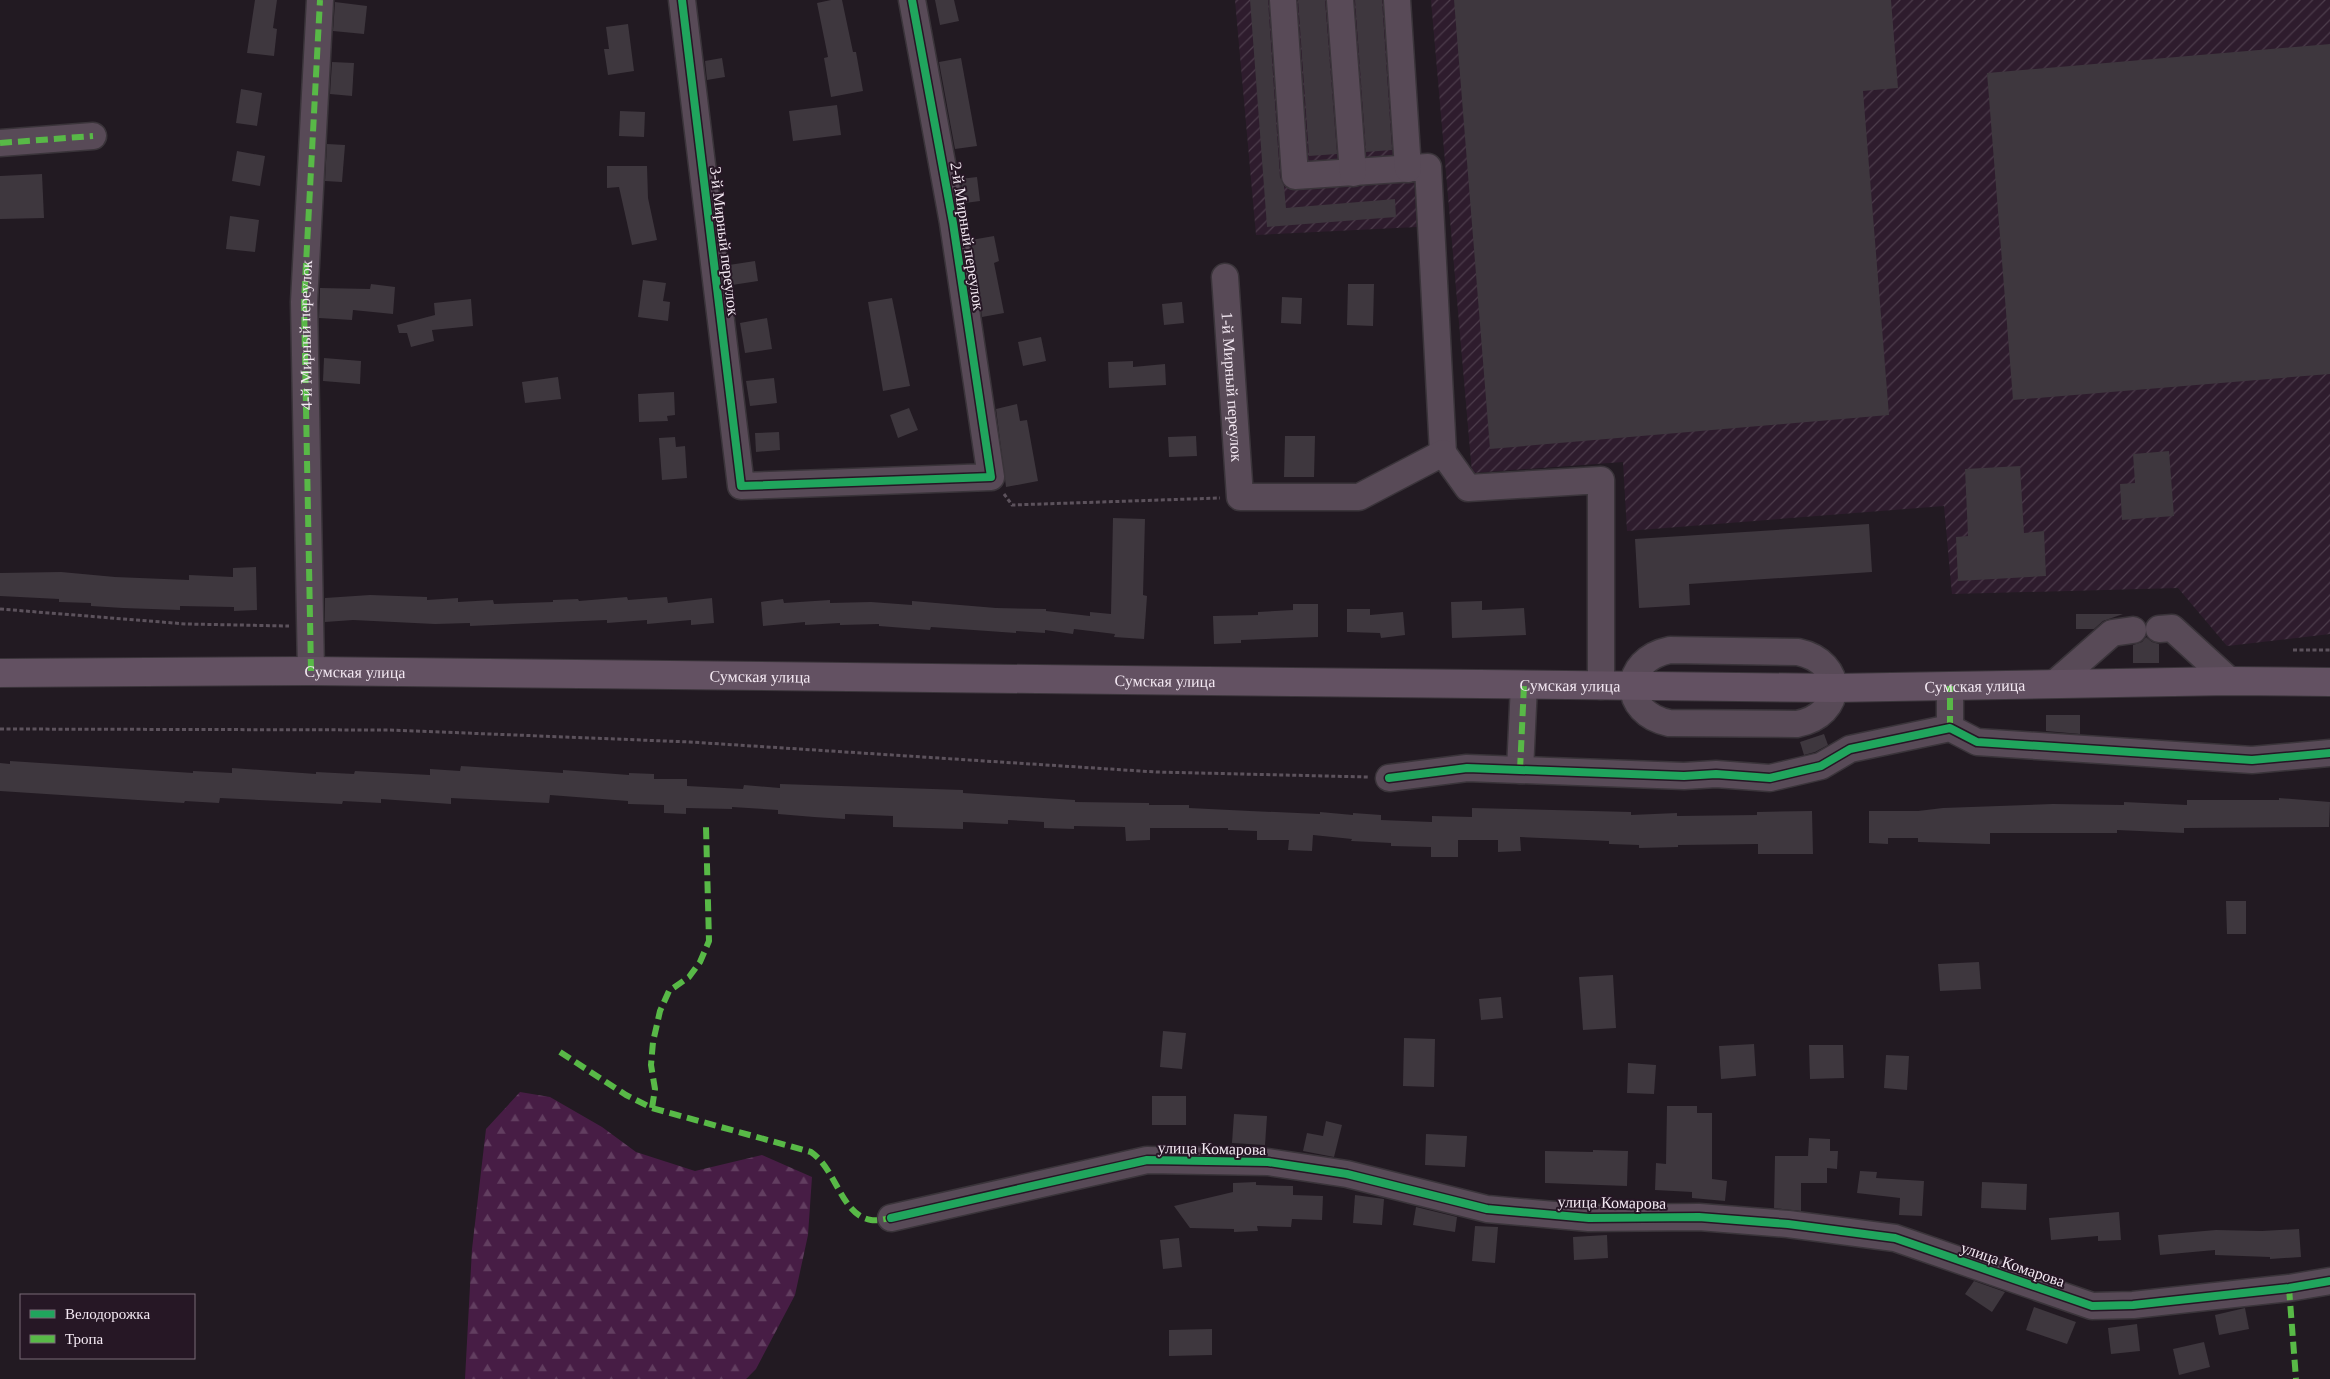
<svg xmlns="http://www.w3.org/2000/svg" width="2330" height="1379" font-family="'Times New Roman',serif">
	<defs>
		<pattern id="industrial-furrows" width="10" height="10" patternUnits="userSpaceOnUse" patternTransform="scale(1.25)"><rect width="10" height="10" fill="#2e1c2d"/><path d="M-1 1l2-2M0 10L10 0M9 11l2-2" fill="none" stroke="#4d3d4c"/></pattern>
		<pattern id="forest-firs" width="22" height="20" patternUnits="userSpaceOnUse" patternTransform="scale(1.25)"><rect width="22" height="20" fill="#471d45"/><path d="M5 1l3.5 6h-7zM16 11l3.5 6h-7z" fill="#623e60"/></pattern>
	</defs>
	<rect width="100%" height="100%" fill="#221a22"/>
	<g fill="url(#industrial-furrows)">
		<polygon points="1235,0 1404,0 1417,227 1256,235"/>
		<polygon points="1431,0 2330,0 2330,634 2227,646 2178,588 1952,594 1944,506 1627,531 1623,462 1472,473"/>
	</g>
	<polygon fill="url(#forest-firs)" points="520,1092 550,1097 602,1127 636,1152 695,1171 762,1155 812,1177 808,1235 795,1295 756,1369 746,1379 465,1379 472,1249 486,1129"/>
	<g fill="#3e373e">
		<polygon points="255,0 277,0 273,28 277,29 274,56 247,53"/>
		<polygon points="831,0 842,0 853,52 856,52 863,91 831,97 824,58 828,57 817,3"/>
		<polygon points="935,0 954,0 959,21 940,25"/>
		<polygon points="1250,0 1268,0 1280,177 1284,186 1286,208 1395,199 1396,217 1267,227"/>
		<polygon points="1298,0 1325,0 1337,154 1309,156"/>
		<polygon points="1355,0 1382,0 1392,150 1366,152"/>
		<polygon points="1454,0 1891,0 1898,88 1863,91 1889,415 1490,449"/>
		<polygon points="335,2 367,6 364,34 333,31"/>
		<polygon points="628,24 634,71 608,75 604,49 609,49 606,27"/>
		<polygon points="2330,44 2330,374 2013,400 1987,73"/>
		<polygon points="722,58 725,77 707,80 705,61"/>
		<polygon points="961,58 977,146 955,149 939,62"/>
		<polygon points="332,62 354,63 352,96 330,94"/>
		<polygon points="241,89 262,93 257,126 236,123"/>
		<polygon points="837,105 841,135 793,141 789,111"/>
		<polygon points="620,111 645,112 644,137 619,136"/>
		<polygon points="327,144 345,145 342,182 325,181"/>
		<polygon points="237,151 265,156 260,186 232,181"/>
		<polygon points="607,166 647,166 648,198 657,240 632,245 619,187 607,188"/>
		<polygon points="42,174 44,218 0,219 0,176"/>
		<polygon points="977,177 980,201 965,203 960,179"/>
		<polygon points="230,216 259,220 255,252 226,249"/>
		<polygon points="994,236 999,261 994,263 1004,313 982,317 971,240"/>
		<polygon points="755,261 758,281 732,285 729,265"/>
		<polygon points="643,280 666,283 663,301 670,302 668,321 638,317"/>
		<polygon points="371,284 395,287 393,314 353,310 352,320 319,318 320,288 370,289"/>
		<polygon points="1348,284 1374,284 1373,326 1347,325"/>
		<polygon points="1282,297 1302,298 1301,324 1281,323"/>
		<polygon points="892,298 910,386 883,391 868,302"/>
		<polygon points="471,299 473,326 432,330 434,341 411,347 407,333 399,333 397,325 435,315 434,303"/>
		<polygon points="1182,302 1184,323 1164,325 1162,304"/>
		<polygon points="767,318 772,349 745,353 740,323"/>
		<polygon points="1041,337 1046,361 1023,366 1018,342"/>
		<polygon points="324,358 361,361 360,384 323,381"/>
		<polygon points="1133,361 1133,367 1165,364 1166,385 1109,388 1108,362"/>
		<polygon points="558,377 561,399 525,403 522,382"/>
		<polygon points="774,378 777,403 750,406 746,381"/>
		<polygon points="674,392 675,415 667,416 668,421 639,422 638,394"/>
		<polygon points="1017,404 1020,421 1027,420 1038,481 1006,487 996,409"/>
		<polygon points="909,408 918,430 898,438 890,415"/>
		<polygon points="779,432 780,450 756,452 755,433"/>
		<polygon points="1196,436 1197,456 1169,457 1168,437"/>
		<polygon points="1285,436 1315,436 1314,477 1284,477"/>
		<polygon points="675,437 676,447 685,446 687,478 662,480 659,438"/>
		<polygon points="2169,451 2174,516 2122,520 2120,484 2135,483 2133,454"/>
		<polygon points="2020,466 2024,533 2044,531 2046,576 1958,581 1956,537 1968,536 1965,469"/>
		<polygon points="1113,518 1145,519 1143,595 1147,596 1144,639 1114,637 1115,634 1074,629 1073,634 1045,630 1045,633 1016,631 1016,633 931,627 930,630 879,626 879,624 840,625 840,623 805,625 805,622 763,626 761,602 783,599 784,603 830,600 830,603 871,602 912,605 912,601 996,608 1046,609 1046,611 1090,616 1090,612 1111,614"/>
		<polygon points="1869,524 1872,572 1689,584 1690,605 1639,608 1635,539"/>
		<polygon points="256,567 257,610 234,611 234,607 180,606 180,610 123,608 91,606 91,603 59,602 59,599 0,596 0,573 61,572 115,577 189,580 189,575 233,577 233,568"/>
		<polygon points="370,595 427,597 427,600 458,598 458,602 493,600 494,604 553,602 553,600 578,599 579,601 627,597 628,600 667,597 668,603 712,598 714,623 691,625 691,620 647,624 647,620 607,623 607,620 470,626 470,623 435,624 353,620 325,622 325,598"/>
		<polygon points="1482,601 1482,610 1524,608 1526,635 1452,638 1451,602"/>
		<polygon points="1293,604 1318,604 1318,637 1241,640 1241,643 1214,644 1213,616 1258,615 1258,612 1293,610"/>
		<polygon points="1347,609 1370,609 1370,615 1403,612 1405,635 1381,638 1380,633 1347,632"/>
		<polygon points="2076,614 2123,614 2103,621 2094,629 2076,629"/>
		<polygon points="2146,637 2152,642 2159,644 2159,663 2133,663 2133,645 2142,642"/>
		<polygon points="2046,715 2080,715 2080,734 2046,731"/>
		<polygon points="1824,734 1828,745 1815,752 1804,755 1800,742"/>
		<polygon points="10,761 193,773 193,771 232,773 232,768 316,774 316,772 354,774 355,771 430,775 430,769 460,771 461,766 563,773 563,770 629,775 629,773 654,774 654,779 687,779 687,786 743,789 744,785 780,788 780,784 963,790 963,793 1075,800 1075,802 1149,803 1149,805 1189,805 1189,808 1250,811 1320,814 1320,812 1353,815 1353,813 1381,815 1381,820 1432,822 1432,816 1472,817 1472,808 1631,812 1631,815 1677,813 1677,816 1757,815 1757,812 1812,811 1813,854 1758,854 1758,844 1678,845 1678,847 1639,848 1639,845 1609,844 1609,841 1520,837 1521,851 1498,852 1498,840 1458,840 1458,857 1431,857 1431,847 1391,846 1391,843 1351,841 1352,839 1313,835 1312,851 1288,850 1289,840 1257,840 1257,831 1228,830 1228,828 1150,828 1150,840 1126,841 1125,827 1074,826 1074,829 1044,828 1044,822 1008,820 1008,824 963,822 963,829 893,827 893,816 845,814 845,819 814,817 778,814 778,810 732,807 732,809 686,808 686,814 664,813 664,805 628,804 628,801 550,795 549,803 451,798 451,804 381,799 381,803 343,801 342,804 220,798 219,803 185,801 184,803 0,791 0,763 10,764"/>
		<polygon points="2279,798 2330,802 2329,827 2184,828 2184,833 2117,830 2117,833 1990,833 1990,844 1918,842 1918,838 1888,838 1888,844 1869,843 1869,811 1918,811 1943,808 2053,804 2124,805 2124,802 2187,805 2187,800 2279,800"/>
		<polygon points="2226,901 2246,901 2246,934 2227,934"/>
		<polygon points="1979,962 1981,989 1940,991 1938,964"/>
		<polygon points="1613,975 1616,1028 1583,1030 1579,977"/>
		<polygon points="1501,997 1503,1018 1481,1020 1479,999"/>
		<polygon points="1163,1031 1186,1033 1182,1069 1160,1067"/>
		<polygon points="1404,1038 1435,1039 1434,1087 1403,1086"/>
		<polygon points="1754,1044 1756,1076 1721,1079 1719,1046"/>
		<polygon points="1809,1045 1843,1045 1844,1078 1810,1079"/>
		<polygon points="1886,1055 1909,1056 1907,1090 1884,1088"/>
		<polygon points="1628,1063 1656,1065 1654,1094 1627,1093"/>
		<rect x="1152" y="1096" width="34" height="29"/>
		<polygon points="1667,1106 1697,1106 1697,1113 1712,1113 1712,1179 1727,1181 1725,1201 1692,1198 1692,1192 1655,1190 1656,1163 1666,1164"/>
		<polygon points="1234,1114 1267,1116 1265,1145 1232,1143"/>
		<polygon points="1326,1121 1342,1125 1334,1157 1303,1151 1307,1133 1323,1136"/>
		<polygon points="1426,1134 1467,1136 1465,1167 1425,1165"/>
		<polygon points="1809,1138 1830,1139 1830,1151 1838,1151 1837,1169 1827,1168 1827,1183 1801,1183 1801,1211 1774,1208 1775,1156 1808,1156"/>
		<polygon points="1593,1150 1628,1151 1627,1186 1545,1183 1545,1151 1593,1152"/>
		<polygon points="1860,1171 1877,1172 1876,1178 1924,1181 1922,1216 1899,1215 1900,1198 1857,1193"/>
		<polygon points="1256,1182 1256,1185 1293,1186 1293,1195 1323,1196 1322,1220 1292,1219 1291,1227 1257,1226 1258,1231 1234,1232 1234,1229 1190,1228 1174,1206 1233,1192 1233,1183"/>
		<polygon points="1982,1182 2027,1184 2026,1210 1981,1208"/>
		<polygon points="1355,1195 1384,1199 1382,1225 1353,1223"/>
		<polygon points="1416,1207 1457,1217 1455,1232 1413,1225"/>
		<polygon points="2119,1212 2121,1240 2098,1241 2098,1236 2051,1240 2049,1218"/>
		<polygon points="1475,1226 1498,1227 1495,1263 1472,1261"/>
		<polygon points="2299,1229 2301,1257 2270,1259 2270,1257 2215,1255 2215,1250 2160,1255 2158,1235 2216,1230 2262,1231"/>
		<polygon points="1607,1235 1608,1258 1574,1260 1573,1237"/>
		<polygon points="1179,1238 1182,1267 1163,1269 1160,1240"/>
		<polygon points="1974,1281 2005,1292 1992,1312 1965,1294"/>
		<polygon points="2034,1307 2076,1322 2067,1344 2026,1330"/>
		<polygon points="2245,1308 2249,1329 2219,1335 2215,1315"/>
		<polygon points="2137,1324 2140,1351 2111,1354 2108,1328"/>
		<polygon points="1212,1329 1212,1355 1169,1356 1169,1330"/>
		<polygon points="2204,1342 2210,1367 2179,1375 2173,1349"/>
	</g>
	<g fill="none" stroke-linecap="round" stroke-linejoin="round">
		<defs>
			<g id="minor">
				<polyline points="682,0 741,486 991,477 953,223 912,0"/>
				<polyline points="1283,0 1295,176 1428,167 1443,453"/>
				<polyline points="1340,0 1353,173"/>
				<polyline points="1397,0 1408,169"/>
				<polyline points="0,143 93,136"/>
				<path id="s1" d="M1225 277 1240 497H1359L1443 453 1468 488 1601 480V686"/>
				<polyline points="2159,629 2172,628 2230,681"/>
				<path d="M1670 650 1798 652C1846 662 1845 715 1797 724L1669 723C1621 713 1621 660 1670 650Z"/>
				<polyline points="311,671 304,302 320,0"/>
				<polyline points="2054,684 2112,633 2133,630"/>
				<polyline points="1950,728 1950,686"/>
				<polyline points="1520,770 1524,685"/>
				<polyline points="1389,778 1467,768 1684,776 1716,774 1770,778 1821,766 1850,749 1950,728 1977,742 2252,760 2330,753"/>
				<polyline points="891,1218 1147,1160 1268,1162 1347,1174 1487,1209 1589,1218 1699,1217 1788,1224 1895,1238 2092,1306 2133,1305 2289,1288 2330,1281"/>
			</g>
			<g id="major">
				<path id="s2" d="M0 673 311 671 1834 688 2230 681 2330 682"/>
			</g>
		</defs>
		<use href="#minor" stroke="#3a343a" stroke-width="29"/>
		<use href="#major" stroke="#3a343a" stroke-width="30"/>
		<g stroke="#5c525c" stroke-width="3" stroke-dasharray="4 2.5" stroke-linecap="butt">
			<polyline points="1004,494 1012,505 1220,498"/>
			<polyline points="0,609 186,624 289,626"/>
			<polyline points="2293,650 2330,650"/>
			<polyline points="0,729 390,730 690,742 1156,772 1368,777"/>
		</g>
		<use href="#minor" stroke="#584a57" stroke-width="26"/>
		<use href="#major" stroke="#635162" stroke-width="28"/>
		<g stroke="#58b947" stroke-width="6" stroke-dasharray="12 6" stroke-linecap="butt">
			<polyline points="0,143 93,136"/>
			<path id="s3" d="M311 671 304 302 320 0"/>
			<polyline points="1950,728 1950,686"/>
			<polyline points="1520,770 1524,685"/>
			<path d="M560 1052 626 1095 652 1108 811 1152C837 1170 841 1215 871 1220 877 1221 885 1219 891 1218"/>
			<polyline points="652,1108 655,1089 651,1065 653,1042 660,1011 669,991 689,977 700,962 709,941 706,827"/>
			<polyline points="2289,1288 2296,1379"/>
		</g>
		<defs>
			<g id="cycleway">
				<polyline points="682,0 741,486 991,477 953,223 912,0"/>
				<polyline points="1389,778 1467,768 1684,776 1716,774 1770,778 1821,766 1850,749 1950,728 1977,742 2252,760 2330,753"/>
				<polyline points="891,1218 1147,1160 1268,1162 1347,1174 1487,1209 1589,1218 1699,1217 1788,1224 1895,1238 2092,1306 2133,1305 2289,1288 2330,1281"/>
			</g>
		</defs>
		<use href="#cycleway" stroke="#261725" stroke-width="11"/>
		<use href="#cycleway" stroke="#20a55d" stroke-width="8"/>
	</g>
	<g text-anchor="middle" stroke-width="4" stroke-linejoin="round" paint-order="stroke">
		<g font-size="16" fill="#f3e8f2" stroke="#261725">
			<text transform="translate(968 236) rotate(81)" y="6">2-й Мирный переулок</text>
			<text transform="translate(725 241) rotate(83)" y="6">3-й Мирный переулок</text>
			<text dy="6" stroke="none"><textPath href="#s3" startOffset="336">4-й Мирный переулок</textPath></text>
			<text dy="6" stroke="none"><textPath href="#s1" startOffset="110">1-й Мирный переулок</textPath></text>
			<text dy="6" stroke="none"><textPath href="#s2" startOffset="355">Сумская улица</textPath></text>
			<text dy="6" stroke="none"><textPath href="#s2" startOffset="760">Сумская улица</textPath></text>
			<text dy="6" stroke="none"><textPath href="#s2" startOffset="1165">Сумская улица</textPath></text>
			<text dy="6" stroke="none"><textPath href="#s2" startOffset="1570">Сумская улица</textPath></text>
			<text dy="6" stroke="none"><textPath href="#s2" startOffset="1975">Сумская улица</textPath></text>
			<text transform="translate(1212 1148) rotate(1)" y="6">улица Комарова</text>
			<text transform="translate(1612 1202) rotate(1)" y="6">улица Комарова</text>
			<text transform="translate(2013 1264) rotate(19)" y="6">улица Комарова</text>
		</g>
	</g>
	<rect x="20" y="1294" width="175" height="65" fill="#261725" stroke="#786b77"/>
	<rect x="30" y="1310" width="25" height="8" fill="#20a55d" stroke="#786b77"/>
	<text x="65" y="1319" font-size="15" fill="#f3e8f2">Велодорожка</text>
	<rect x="30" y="1335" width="25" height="8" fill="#58b947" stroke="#786b77"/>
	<text x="65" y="1344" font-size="15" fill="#f3e8f2">Тропа</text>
</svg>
